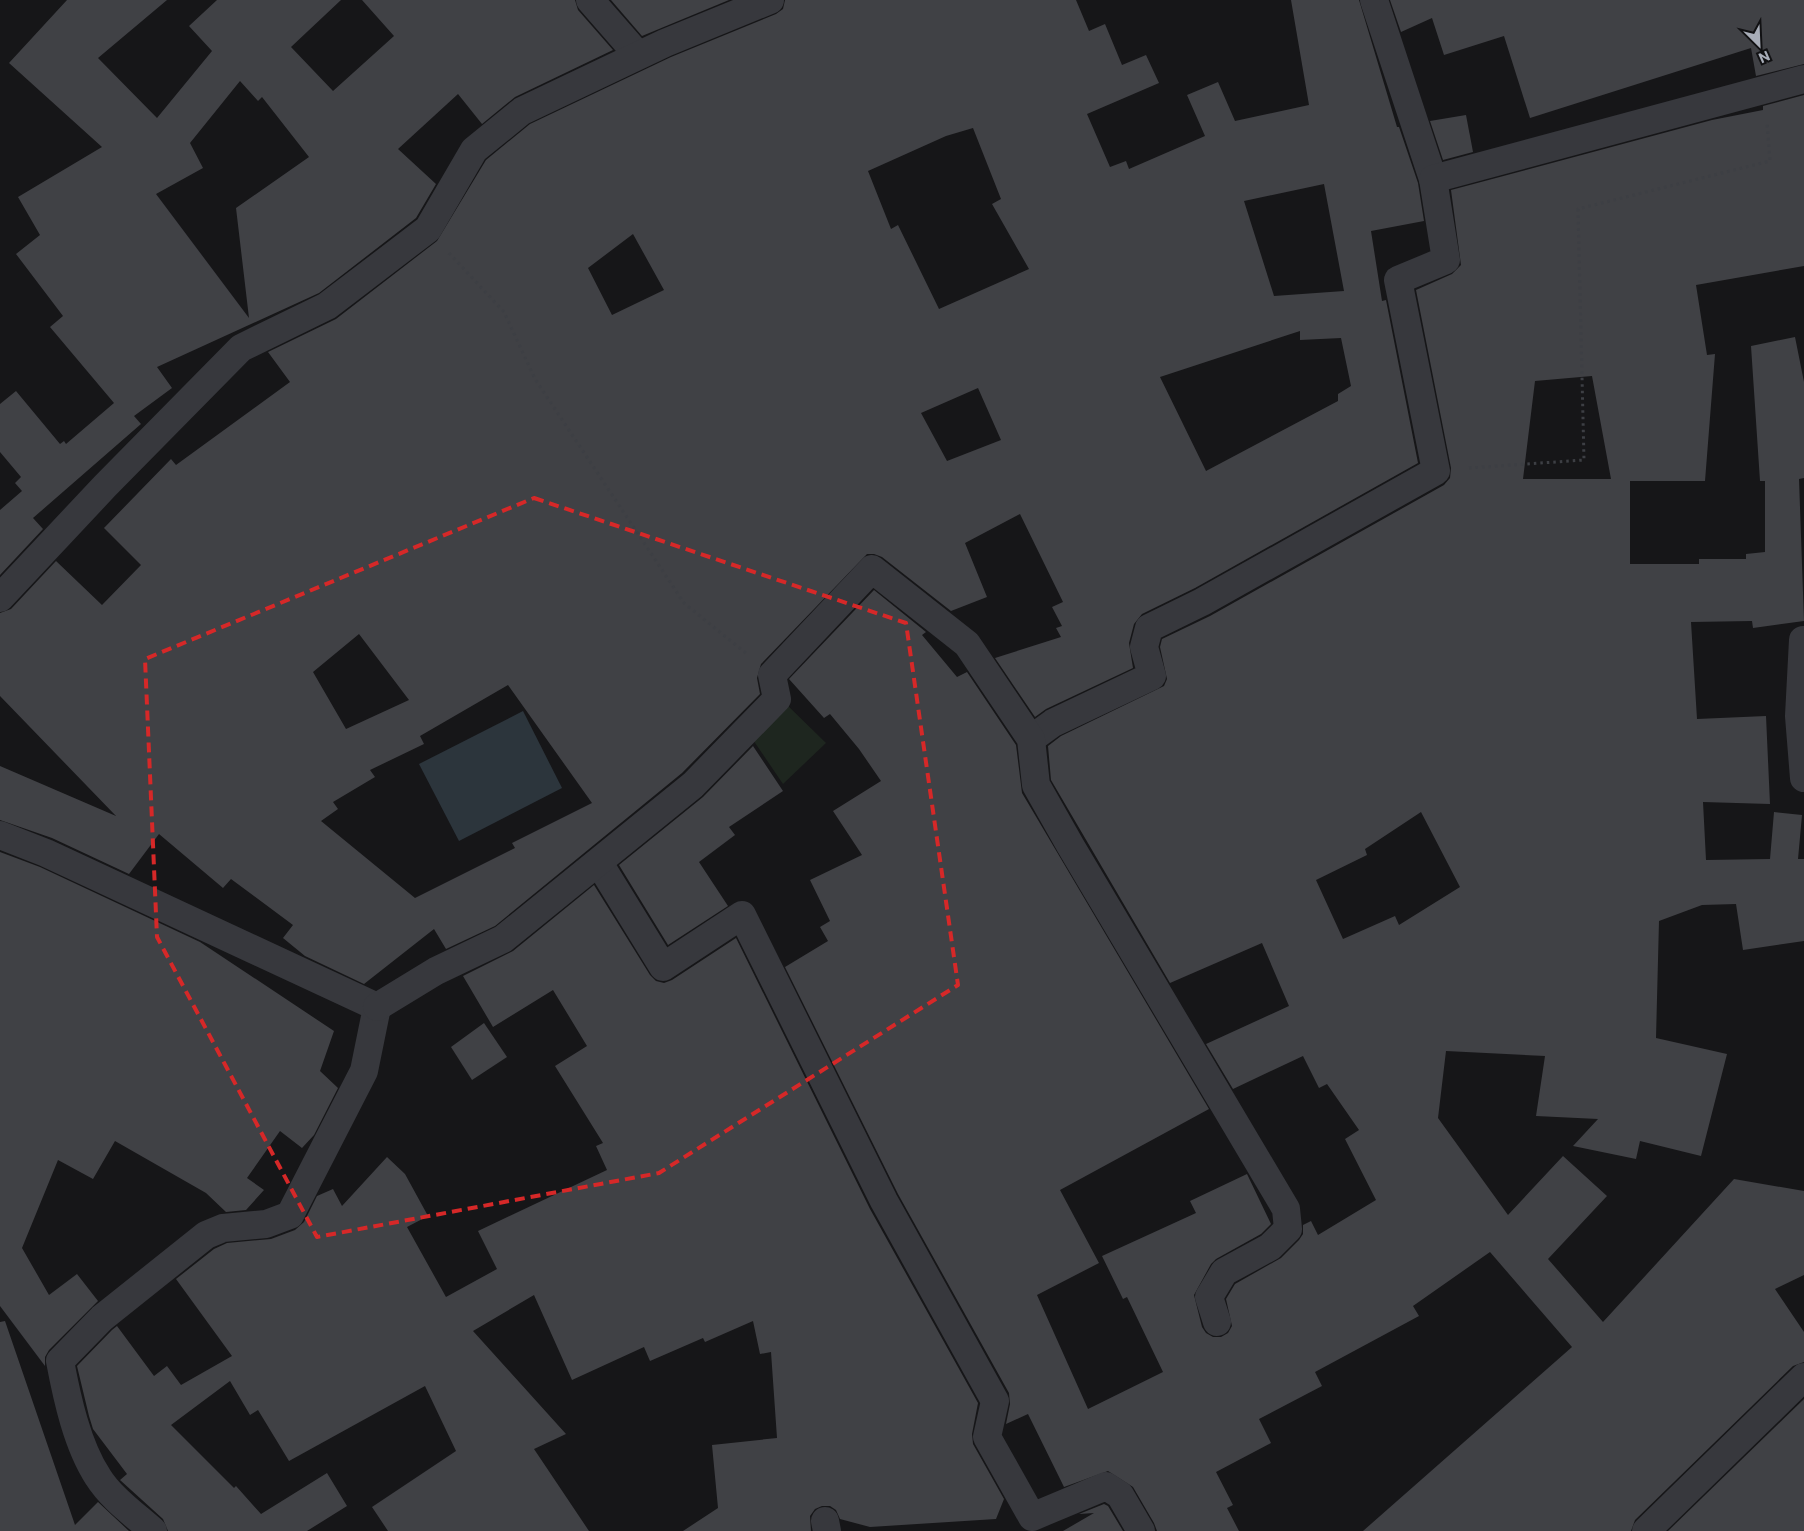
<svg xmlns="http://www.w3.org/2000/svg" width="1804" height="1531" font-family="Commissioner,sans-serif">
	<rect width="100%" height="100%" fill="#161618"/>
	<polygon fill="#1e261f" points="782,700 826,743 783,784 749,734"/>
	<polygon fill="#2c353c" points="523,711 562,788 459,841 419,764"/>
	<g fill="#404145" fill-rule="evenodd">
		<path d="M67 0H167L98 58 157 118 212 51 189 26 217 0H341L291 47 333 91 394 36 362 0H575L578 10 613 50 515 97 482 124 458 94 398 149 436 184 416 218 319 293 157 367 172 388 134 416 141 424 33 518 43 529 0 575V510L22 491 15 483 21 477 0 452V404L16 391 60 444 64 441 66 444 114 403 50 327 63 316 16 254 40 235 18 197 102 147 9 63ZM240 81 258 101 262 97 309 157 236 208 249 318 156 194 203 168 190 143Z"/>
		<polygon points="611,0 729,0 642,36"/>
		<path d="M785 0H1076L1089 31 1105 24 1122 65 1146 55 1159 83 1087 114 1110 167 1126 161 1129 169 1205 136 1187 95 1218 82 1235 121 1309 105 1291 0H1359L1397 127H1399L1418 183 1424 221 1371 231 1382 301 1386 300 1418 463 1195 588 1142 614 1134 624 1129 643 1133 668 1046 709 1035 717 995 658 1061 637 1056 628 1062 626 1052 607 1063 602 1020 514 965 543 987 597 951 611 882 557 874 554H867L761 664 757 678 760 694 682 773 495 926 446 949 434 929 364 984 305 956 283 938 293 925 231 879 223 888 159 834 129 874 52 838 0 820V766L116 816 0 696V613L11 609 56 561 102 605 141 565 104 528 171 459 176 465 290 382 268 352 336 319 437 241 486 160 530 124 671 57 776 14 783 9ZM973 128 1001 199 992 204 1029 269 939 309 898 225 891 229 868 171 946 136ZM1324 184 1344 291 1274 296 1244 201ZM633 234 664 290 612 315 588 268ZM1300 331V340L1341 338 1351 386 1338 394V401L1206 471 1160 377ZM978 388 1001 440 947 461 921 413ZM359 634 409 700 346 729 313 672ZM508 685 592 803 512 843 515 848 415 898 321 821 338 809 333 802 375 777 370 770 424 744 420 736Z"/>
		<polygon points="1390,0 1804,0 1804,64 1756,76 1751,48 1530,118 1504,36 1444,55 1432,18 1401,32"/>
		<path d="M1804 95V266L1696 285 1707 355 1715 354 1705 481H1630V564H1699V559H1746V554L1765 552V481H1760L1751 346 1795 337 1804 382V478L1799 479 1804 621 1753 628 1752 621 1691 622 1697 719 1766 716 1770 804 1703 802 1706 860 1770 859 1774 812 1802 815 1798 859H1804V941L1743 950 1736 904 1702 905 1659 921 1656 1038 1727 1054 1701 1156 1640 1141 1636 1159 1573 1146 1598 1119 1536 1116 1545 1056 1446 1051 1438 1118 1508 1215 1563 1156 1607 1196 1548 1259 1603 1322 1734 1179 1804 1191V1275L1775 1289 1804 1332V1362L1793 1366 1635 1520 1631 1531H1363L1572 1347 1490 1252 1413 1306 1419 1316 1315 1372 1322 1386 1259 1419 1271 1443 1216 1472 1233 1505 1227 1508 1239 1531H1157L1154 1523 1133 1487 1108 1471 1064 1487 1028 1414 1006 1424 1010 1404 1009 1393 898 1194 785 967 828 941 820 927 830 921 810 880 862 855 833 811 881 781 859 749 830 714 824 718 789 679 874 590 926 632 922 635 957 677 967 672 1016 745 1022 793 1209 1109 1060 1190 1099 1263 1037 1295 1088 1409 1163 1372 1127 1297 1123 1299 1102 1256 1196 1213 1190 1201 1247 1174 1271 1224 1261 1234 1216 1259 1211 1264 1194 1295 1202 1327 1206 1333 1213 1337H1221L1228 1333 1232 1326 1226 1299 1235 1284 1281 1258 1299 1240 1303 1234V1225L1311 1221 1318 1235 1376 1200 1345 1139 1359 1130 1327 1084 1319 1088 1303 1056 1233 1089 1206 1044 1289 1006 1262 943 1170 983 1051 780 1048 746 1061 736 1164 686 1167 679 1160 647 1162 639 1210 616 1444 485 1450 478 1451 468 1416 290 1452 274 1461 265 1451 190 1712 120 1763 110V106ZM1592 376 1611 479H1523L1535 381ZM1421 812 1460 887 1399 925 1395 916 1343 939 1316 880 1367 855 1365 849Z"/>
		<polygon points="1466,115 1473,152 1443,160 1430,121"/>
		<polygon points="753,746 783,791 729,827 735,835 699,862 728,906 668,945 619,865 703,797"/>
		<polygon points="0,852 40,867 200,942 334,1031 320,1071 338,1088 314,1135 302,1148 280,1131 247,1178 264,1190 246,1210 226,1212 206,1193 115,1141 93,1179 58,1160 22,1248 49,1295 77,1274 98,1301 49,1350 45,1357 45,1366 0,1306"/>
		<polygon points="594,885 650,975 656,981 664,983 672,980 736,938 870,1209 978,1403 972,1434 973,1444 1004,1499 996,1519 870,1527 840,1519 836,1510 830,1506 822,1506 815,1509 810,1516 811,1531 683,1531 718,1508 712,1445 777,1438 771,1352 760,1354 753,1321 705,1342 703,1338 650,1361 644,1347 572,1380 534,1295 473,1331 566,1434 534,1449 589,1531 388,1531 372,1507 456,1451 425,1386 289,1461 258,1410 250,1415 230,1381 171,1425 234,1488 236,1486 261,1514 327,1473 347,1506 307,1531 168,1531 163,1519 120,1480 127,1474 93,1429 89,1416 77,1366 112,1330 117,1326 154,1376 167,1366 181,1385 232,1356 176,1279 214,1249 227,1243 271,1239 295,1230 304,1222 317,1196 333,1189 342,1206 387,1157 405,1174 428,1216 407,1227 446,1297 497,1269 478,1231 607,1170 596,1146 603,1143 555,1066 587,1046 553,990 493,1027 463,976 513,951"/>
		<polygon points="484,1023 507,1057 472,1080 451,1047"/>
		<polygon points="5,1321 75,1525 98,1502 129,1531 0,1531 0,1322"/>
		<polygon points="1804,1399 1804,1531 1668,1531"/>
		<polygon points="1104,1504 1108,1506 1123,1531 1063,1531 1094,1513 1079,1514"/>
	</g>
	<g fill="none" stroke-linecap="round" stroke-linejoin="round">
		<g stroke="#3d3f44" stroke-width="3" stroke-dasharray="2.5 4" stroke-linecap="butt">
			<polyline points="449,253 504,312 535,379 684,603 747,654"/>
			<polyline points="1469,468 1584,460 1578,209 1770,161 1767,122"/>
		</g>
		<g stroke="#37383d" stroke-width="28">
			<polyline points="590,0 638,55"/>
			<polyline points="1374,0 1433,179"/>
			<polyline points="0,598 105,486 241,348 327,306 428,229 474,150 522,111 665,43 770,0"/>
			<polyline points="1803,640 1799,716 1804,778"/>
			<polyline points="1031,739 1053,723 1152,676 1144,647 1149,628 1202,602 1436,471 1398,280 1446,260 1433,179 1804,79"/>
			<path d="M0 835 46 853 377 1007 364 1071 290 1215 266 1224 223 1228 206 1235 102 1318 60 1361C67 1398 77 1445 98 1477 111 1498 135 1515 153 1531"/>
			<polyline points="599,863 663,967 742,915 884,1201 995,1401 987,1437 1032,1517 1106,1486 1120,1495 1141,1531"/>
			<polyline points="377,1007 436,971 503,939 693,785 777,699 772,675 872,569 967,644 1031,739 1036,785 1070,845 1286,1209 1288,1229 1270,1247 1224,1272 1209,1297 1217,1322"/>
			<polyline points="825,1521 827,1531"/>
			<polyline points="1646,1531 1804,1377"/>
		</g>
	</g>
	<path fill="none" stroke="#d62828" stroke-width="4" stroke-dasharray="10 6" stroke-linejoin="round" d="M534 498 906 623 958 985 659 1173 317 1237 157 937 145 659Z"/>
	<g transform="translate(1759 45) rotate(156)" stroke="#111113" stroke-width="4" paint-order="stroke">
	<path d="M0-4L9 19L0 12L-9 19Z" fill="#a8adb8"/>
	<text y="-8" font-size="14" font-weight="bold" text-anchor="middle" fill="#a8adb8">N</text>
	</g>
</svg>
